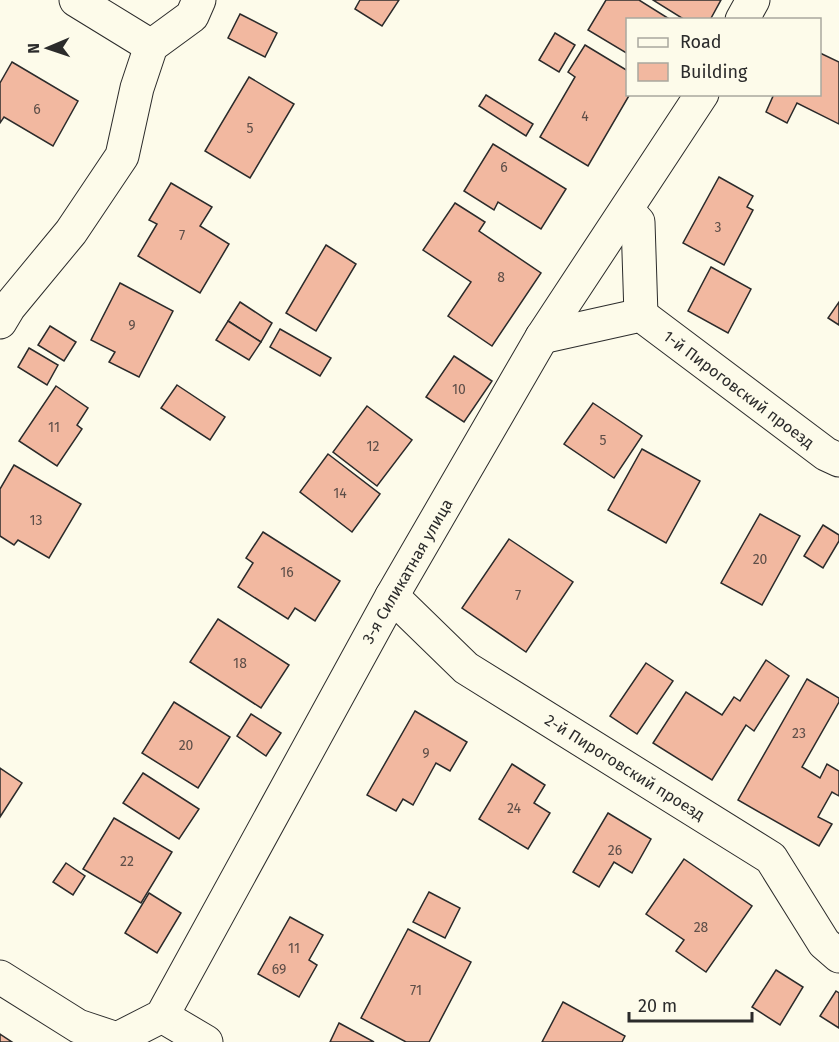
<svg xmlns="http://www.w3.org/2000/svg" width="839" height="1042" font-family="'Fira Sans',sans-serif">
	<rect width="100%" height="100%" fill="#fdfbea"/>
	<g fill="#f2b8a0" stroke="#2b2b2b" stroke-width="1.5">
		<polygon points="360,0 399,0 382,26 355,9"/>
		<polygon points="606,0 639,0 671,20 628,20 628,54 588,30"/>
		<polygon points="653,0 721,0 710,20 685,20"/>
		<polygon points="240,14 277,33 265,57 228,38"/>
		<polygon points="555,33 575,45 559,72 539,60"/>
		<polygon points="585,45 628,71 628,94 630,94 588,166 540,137 575,77 568,72"/>
		<polygon points="820,53 839,62 839,124 797,103 787,123 766,112 774,94 820,94"/>
		<polygon points="12,62 78,101 53,146 4,117 0,123 0,83"/>
		<polygon points="249,77 294,104 250,178 205,151"/>
		<polygon points="486,95 533,124 526,136 479,106"/>
		<polygon points="493,144 566,189 541,229 498,202 494,210 464,191"/>
		<polygon points="719,177 753,196 747,207 753,210 724,265 683,243"/>
		<polygon points="171,183 212,207 200,226 229,244 200,293 138,256 157,224 149,220"/>
		<polygon points="455,203 485,222 479,231 541,273 492,346 448,316 471,282 423,250"/>
		<polygon points="326,245 356,264 316,331 286,313"/>
		<polygon points="711,267 751,289 728,333 688,311"/>
		<polygon points="120,283 173,311 139,377 109,362 115,352 91,340"/>
		<polygon points="240,302 272,323 261,342 228,321"/>
		<polygon points="839,302 839,325 828,318"/>
		<polygon points="228,321 261,342 249,360 216,340"/>
		<polygon points="50,326 76,342 64,361 38,345"/>
		<polygon points="280,329 331,358 320,376 270,347"/>
		<polygon points="29,348 58,365 47,385 18,367"/>
		<polygon points="454,356 492,381 464,422 426,397"/>
		<polygon points="177,385 225,417 210,440 161,408"/>
		<polygon points="56,386 88,408 77,425 82,429 57,466 19,441"/>
		<polygon points="593,403 642,436 614,478 564,444"/>
		<polygon points="367,406 412,440 377,486 333,452"/>
		<polygon points="642,449 700,481 666,543 608,510"/>
		<polygon points="328,454 380,494 352,532 300,492"/>
		<polygon points="14,465 81,504 49,558 18,540 14,545 0,536 0,489"/>
		<polygon points="760,514 800,536 762,605 721,583"/>
		<polygon points="823,525 839,535 839,541 823,568 804,556"/>
		<polygon points="263,532 340,581 315,621 295,608 288,619 238,587 253,563 246,558"/>
		<polygon points="509,539 573,582 526,652 462,608"/>
		<polygon points="218,619 289,665 261,708 190,662"/>
		<polygon points="766,660 789,676 754,731 746,725 712,780 653,743 686,692 722,715 734,697 740,701"/>
		<polygon points="646,663 673,681 637,734 610,716"/>
		<polygon points="807,679 839,698 839,702 802,767 820,778 827,764 839,771 839,796 832,792 818,817 832,824 819,846 738,800"/>
		<polygon points="174,702 230,737 198,788 142,753"/>
		<polygon points="415,711 467,742 450,771 436,763 413,805 403,799 396,811 367,795"/>
		<polygon points="251,714 281,733 266,756 237,736"/>
		<polygon points="512,764 545,785 534,803 550,813 528,849 479,819"/>
		<polygon points="0,768 22,783 0,817"/>
		<polygon points="143,773 199,809 179,839 123,803"/>
		<polygon points="608,813 651,839 632,873 614,862 599,887 573,872"/>
		<polygon points="114,818 172,852 141,903 83,869"/>
		<polygon points="684,859 752,906 706,972 676,951 684,940 646,914"/>
		<polygon points="66,863 85,876 73,895 53,882"/>
		<polygon points="429,892 460,908 445,938 413,922"/>
		<polygon points="149,893 181,913 157,953 125,933"/>
		<polygon points="290,917 323,935 309,960 317,965 299,997 258,974"/>
		<polygon points="408,929 471,962 429,1042 406,1042 361,1018"/>
		<polygon points="776,970 803,987 780,1025 752,1007"/>
		<polygon points="836,991 839,993 839,1028 820,1016"/>
		<polygon points="563,1002 625,1036 622,1042 542,1042"/>
		<polygon points="339,1023 374,1042 330,1042"/>
		<polygon points="0,1034 12,1042 0,1042"/>
	</g>
	<g fill="none" stroke-linecap="round" stroke-linejoin="round">
		<defs>
			<g id="minor">
				<polyline points="76,0 151,46"/>
				<polyline points="742,20 753,0"/>
				<polyline points="627,210 638,222 641,315"/>
				<polyline points="0,322 9,307 71,232 122,156 137,88 151,46 192,16 199,0"/>
				<polyline points="542,337 641,315 826,454 839,460"/>
				<polyline points="392,596 466,668 771,858 824,943 839,956"/>
				<polyline points="0,977 78,1026 117,1039"/>
				<polyline points="162,1016 206,1042"/>
				<polyline points="116,1042 117,1039 162,1016 392,596 542,337 702,94"/>
			</g>
		</defs>
		<use href="#minor" stroke="#2b2b2b" stroke-width="35"/>
		<use href="#minor" stroke="#fdfbea" stroke-width="33"/>
	</g>
	<g text-anchor="middle" stroke-width="4.5" stroke-linejoin="round" paint-order="stroke">
		<g font-size="14" fill="#5d4e48">
			<text x="37" y="114">6</text>
			<text x="585" y="121">4</text>
			<text x="250" y="133">5</text>
			<text x="504" y="172">6</text>
			<text x="718" y="232">3</text>
			<text x="182" y="240">7</text>
			<text x="501" y="282">8</text>
			<text x="132" y="330">9</text>
			<text x="459" y="394">10</text>
			<text x="54" y="432">11</text>
			<text x="603" y="445">5</text>
			<text x="373" y="451">12</text>
			<text x="340" y="498">14</text>
			<text x="36" y="525">13</text>
			<text x="760" y="564">20</text>
			<text x="287" y="577">16</text>
			<text x="518" y="600">7</text>
			<text x="240" y="668">18</text>
			<text x="799" y="738">23</text>
			<text x="186" y="750">20</text>
			<text x="426" y="758">9</text>
			<text x="514" y="813">24</text>
			<text x="615" y="855">26</text>
			<text x="127" y="866">22</text>
			<text x="701" y="932">28</text>
			<text x="294" y="953">11</text>
			<text x="279" y="974">69</text>
			<text x="416" y="995">71</text>
		</g>
		<g font-size="16" fill="#2b2b2b" stroke="#fdfbea">
			<text transform="translate(739 389) rotate(37)" y="6">1-й Пироговский проезд</text>
			<text transform="translate(407 571) rotate(-60)" y="6">3-я Силикатная улица</text>
			<text transform="translate(625 767) rotate(32)" y="6">2-й Пироговский проезд</text>
		</g>
	</g>
	<rect x="626" y="18" width="195" height="78" fill="#fdfbea" stroke="#a9a89e" stroke-width="1.5"/>
	<rect x="638" y="38" width="30" height="9" fill="#fdfbea" stroke="#a9a89e" stroke-width="1.5"/>
	<text x="680" y="48" font-size="18" fill="#2b2b2b">Road</text>
	<rect x="638" y="63" width="30" height="18" fill="#f2b8a0" stroke="#a9a89e" stroke-width="1.5"/>
	<text x="680" y="78" font-size="18" fill="#2b2b2b">Building</text>
	<g transform="translate(48 48) rotate(268)" stroke="#fdfbea" stroke-width="4.5" paint-order="stroke">
	<path d="M0-4.5L10 22L0 15L-10 22Z" fill="#2b2b2b"/>
	<text y="-9" font-size="16" font-weight="bold" text-anchor="middle" fill="#2b2b2b">N</text>
	</g>
	<path d="M629 1012v9h123v-9" fill="none" stroke="#2b2b2b" stroke-width="3"/>
	<text x="638" y="1012" font-size="18" fill="#2b2b2b" stroke="#fdfbea" stroke-width="4.5" paint-order="stroke">20 m</text>
</svg>
